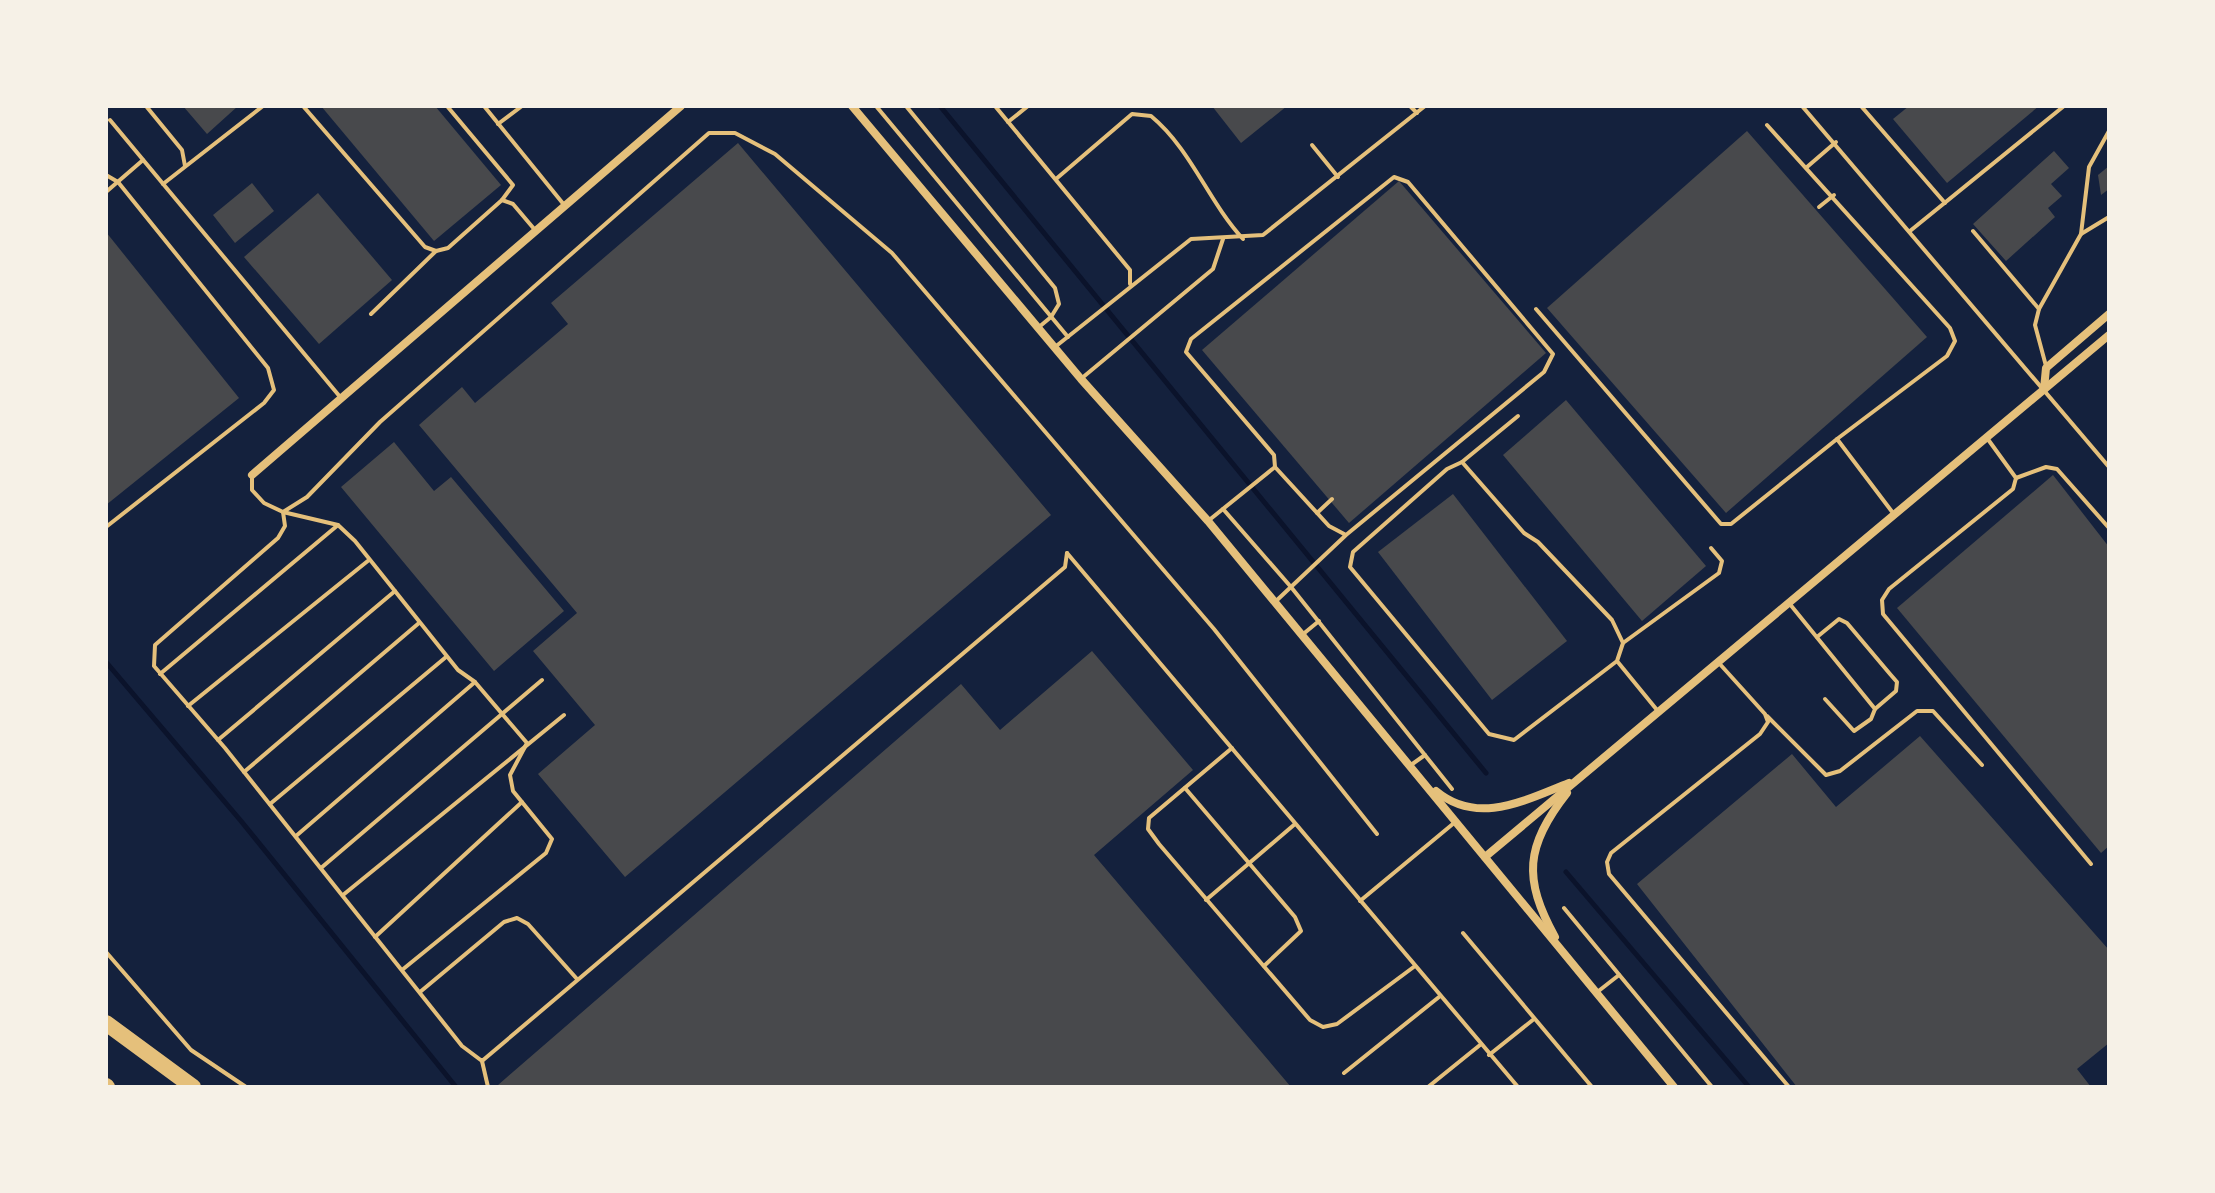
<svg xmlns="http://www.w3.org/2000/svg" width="2215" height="1193" font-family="'Roboto Condensed',sans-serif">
	<rect width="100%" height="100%" fill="#14213d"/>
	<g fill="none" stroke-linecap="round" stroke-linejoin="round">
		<g stroke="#0b132b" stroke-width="5">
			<polyline points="940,106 1486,773"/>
			<polyline points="106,662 241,821 456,1087"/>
			<polyline points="1566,872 1749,1087"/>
		</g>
	</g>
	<g fill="#48494c">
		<polygon points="183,106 238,106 207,134"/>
		<polygon points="321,106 435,106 501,185 434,241"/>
		<polygon points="1212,106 1287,106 1241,143"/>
		<polygon points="1909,106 2039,106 1947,183 1893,119"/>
		<polygon points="1747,131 1927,337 1726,513 1547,308"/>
		<polygon points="738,143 1051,515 625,877 538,774 595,725 533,651 577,613 419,425 462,387 475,403 568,324 551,303"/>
		<polygon points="2054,151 2069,168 2051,184 2062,196 2048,208 2055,217 2006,261 1973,224"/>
		<polygon points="2109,166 2109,189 2101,195 2098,175"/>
		<polygon points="1399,181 1546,353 1349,523 1202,350"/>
		<polygon points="252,183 274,211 235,243 213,215"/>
		<polygon points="318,193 392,280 319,344 244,257"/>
		<polygon points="106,232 239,398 106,505"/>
		<polygon points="1566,400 1706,566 1642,621 1503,455"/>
		<polygon points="394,442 434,491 451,477 564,611 494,671 341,487"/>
		<polygon points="2053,475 2109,547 2109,846 2101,853 1897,608"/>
		<polygon points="1453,494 1567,641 1492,700 1378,552"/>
		<polygon points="1092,651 1193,770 1094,855 1291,1087 498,1085 961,684 1000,730"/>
		<polygon points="1920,736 2109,950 2109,1043 2077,1069 2091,1087 1797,1087 1637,884 1792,754 1836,807"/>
	</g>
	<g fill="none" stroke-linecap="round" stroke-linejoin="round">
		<g stroke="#e5c07b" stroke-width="4">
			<polyline points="146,106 182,150 185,166"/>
			<polyline points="303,106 425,247 436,251 448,248 502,200 513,185 447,106"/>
			<polyline points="484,106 565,206"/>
			<polyline points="876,106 1068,337"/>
			<polyline points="906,106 1055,288 1059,304 1051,317 1039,327"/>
			<polyline points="995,106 1130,270 1130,284"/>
			<polyline points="1410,106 1417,113"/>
			<polyline points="1802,106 2109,467"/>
			<polyline points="1861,106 1945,203"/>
			<polyline points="110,120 341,398"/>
			<polyline points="1008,122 1028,106"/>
			<polyline points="498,124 522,106"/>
			<polyline points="1767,125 1950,328 1955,341 1947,356 1837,439"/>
			<polyline points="1312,145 1338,177"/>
			<polyline points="1807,167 1836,142"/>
			<polyline points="106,175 118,182 268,368 274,390 264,403 106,527"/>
			<path d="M1056 179 1132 114 1151 116C1191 149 1208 201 1243 239"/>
			<polyline points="163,184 263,106"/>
			<polyline points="106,192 143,160"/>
			<polyline points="502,200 513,204 535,230"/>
			<polyline points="1819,207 1834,195"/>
			<polyline points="1910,231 2064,106"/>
			<polyline points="1973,231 2039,309"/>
			<polyline points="2081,234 2109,217"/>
			<polyline points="1536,309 1721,524 1731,524 1837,439 1893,513"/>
			<polyline points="371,314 436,251"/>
			<polyline points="1055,347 1191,239 1263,235 1425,106"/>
			<polyline points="2046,366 2035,325 2039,309 2081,234 2089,167 2109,131"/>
			<polyline points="1082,378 1213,269 1223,239"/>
			<polyline points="1987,438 2016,478 2013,489 1889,589 1882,600 1883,614 2091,864"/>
			<polyline points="1462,462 1518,416"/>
			<polyline points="252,475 252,490 264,503 283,512 307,497 380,422 709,133 735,133 775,154 892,253 1214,629 1377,834"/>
			<polyline points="2016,478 2046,467 2057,469 2109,528"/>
			<polyline points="1223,509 1291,587 1452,789"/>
			<polyline points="1317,513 1332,499"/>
			<polyline points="1208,521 1275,467"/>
			<polyline points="1067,553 1518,1087"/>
			<polyline points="1275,602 1346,535 1544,372 1553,354 1408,182 1394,177 1191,339 1186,352 1274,455 1275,467 1329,526 1346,535"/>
			<polyline points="1789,603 1875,709 1871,719 1854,731 1825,699"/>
			<polyline points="1302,635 1319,621"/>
			<polyline points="1817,637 1839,619 1847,623 1890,674 1897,682 1896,691 1875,709"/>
			<polyline points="1623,643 1719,573 1722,561 1711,548"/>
			<polyline points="1617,661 1514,740 1489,734 1350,567 1353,552 1447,469 1462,462 1524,533 1538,542 1612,620 1623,643 1617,661 1657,710"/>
			<polyline points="1718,662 1765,714 1768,722 1760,734 1611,853 1607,862 1609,874 1789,1087"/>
			<polyline points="160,674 338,525"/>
			<polyline points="188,706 369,560"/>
			<polyline points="1767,716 1826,775 1840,771 1917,711 1933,711 1982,765"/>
			<polyline points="218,740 395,591"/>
			<polyline points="1232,748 1149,818 1148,829 1159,844 1310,1020 1323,1027 1337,1024 1415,966"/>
			<polyline points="1411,765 1425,755"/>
			<polyline points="244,772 419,623"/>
			<polyline points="1185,788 1295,917 1301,931 1264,966"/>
			<polyline points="270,804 446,657"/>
			<polyline points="296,836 475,682"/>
			<polyline points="321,868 542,680"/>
			<polyline points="343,895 564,715"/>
			<polyline points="1206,900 1295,824"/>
			<polyline points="1360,901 1454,823"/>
			<polyline points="1564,908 1712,1087"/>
			<polyline points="1463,933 1592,1087"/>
			<polyline points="375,937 522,802"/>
			<polyline points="106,952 191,1050 246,1087"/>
			<polyline points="402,970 546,853 552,839 513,791 510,775 527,743 475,682 458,670 355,541 338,525 283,512 285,526 278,538 155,645 154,666 225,748 462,1046 482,1061 1065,567 1067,553"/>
			<polyline points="420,992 504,922 517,918 528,924 577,979"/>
			<polyline points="1596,993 1619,975"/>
			<polyline points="1489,1055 1534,1019"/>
			<polyline points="482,1061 488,1087"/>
			<polyline points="1344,1073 1439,997"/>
			<polyline points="1428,1087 1480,1045"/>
		</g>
		<g stroke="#e5c07b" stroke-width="8">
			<polyline points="852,106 1081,379 1208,521 1674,1087"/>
			<polyline points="2044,389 2046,368 2109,314"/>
			<polyline points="252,475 681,106"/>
			<path d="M1436 791C1478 826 1525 800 1569 783"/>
			<polyline points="1485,857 2109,335"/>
			<path d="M1555 937C1523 879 1525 846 1567 793"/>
		</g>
		<g stroke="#e5c07b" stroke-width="16">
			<polyline points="106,1023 193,1087"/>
			<polyline points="106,1086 107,1087"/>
		</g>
	</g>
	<rect width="2215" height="1193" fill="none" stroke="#f6f1e7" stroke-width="216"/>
</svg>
